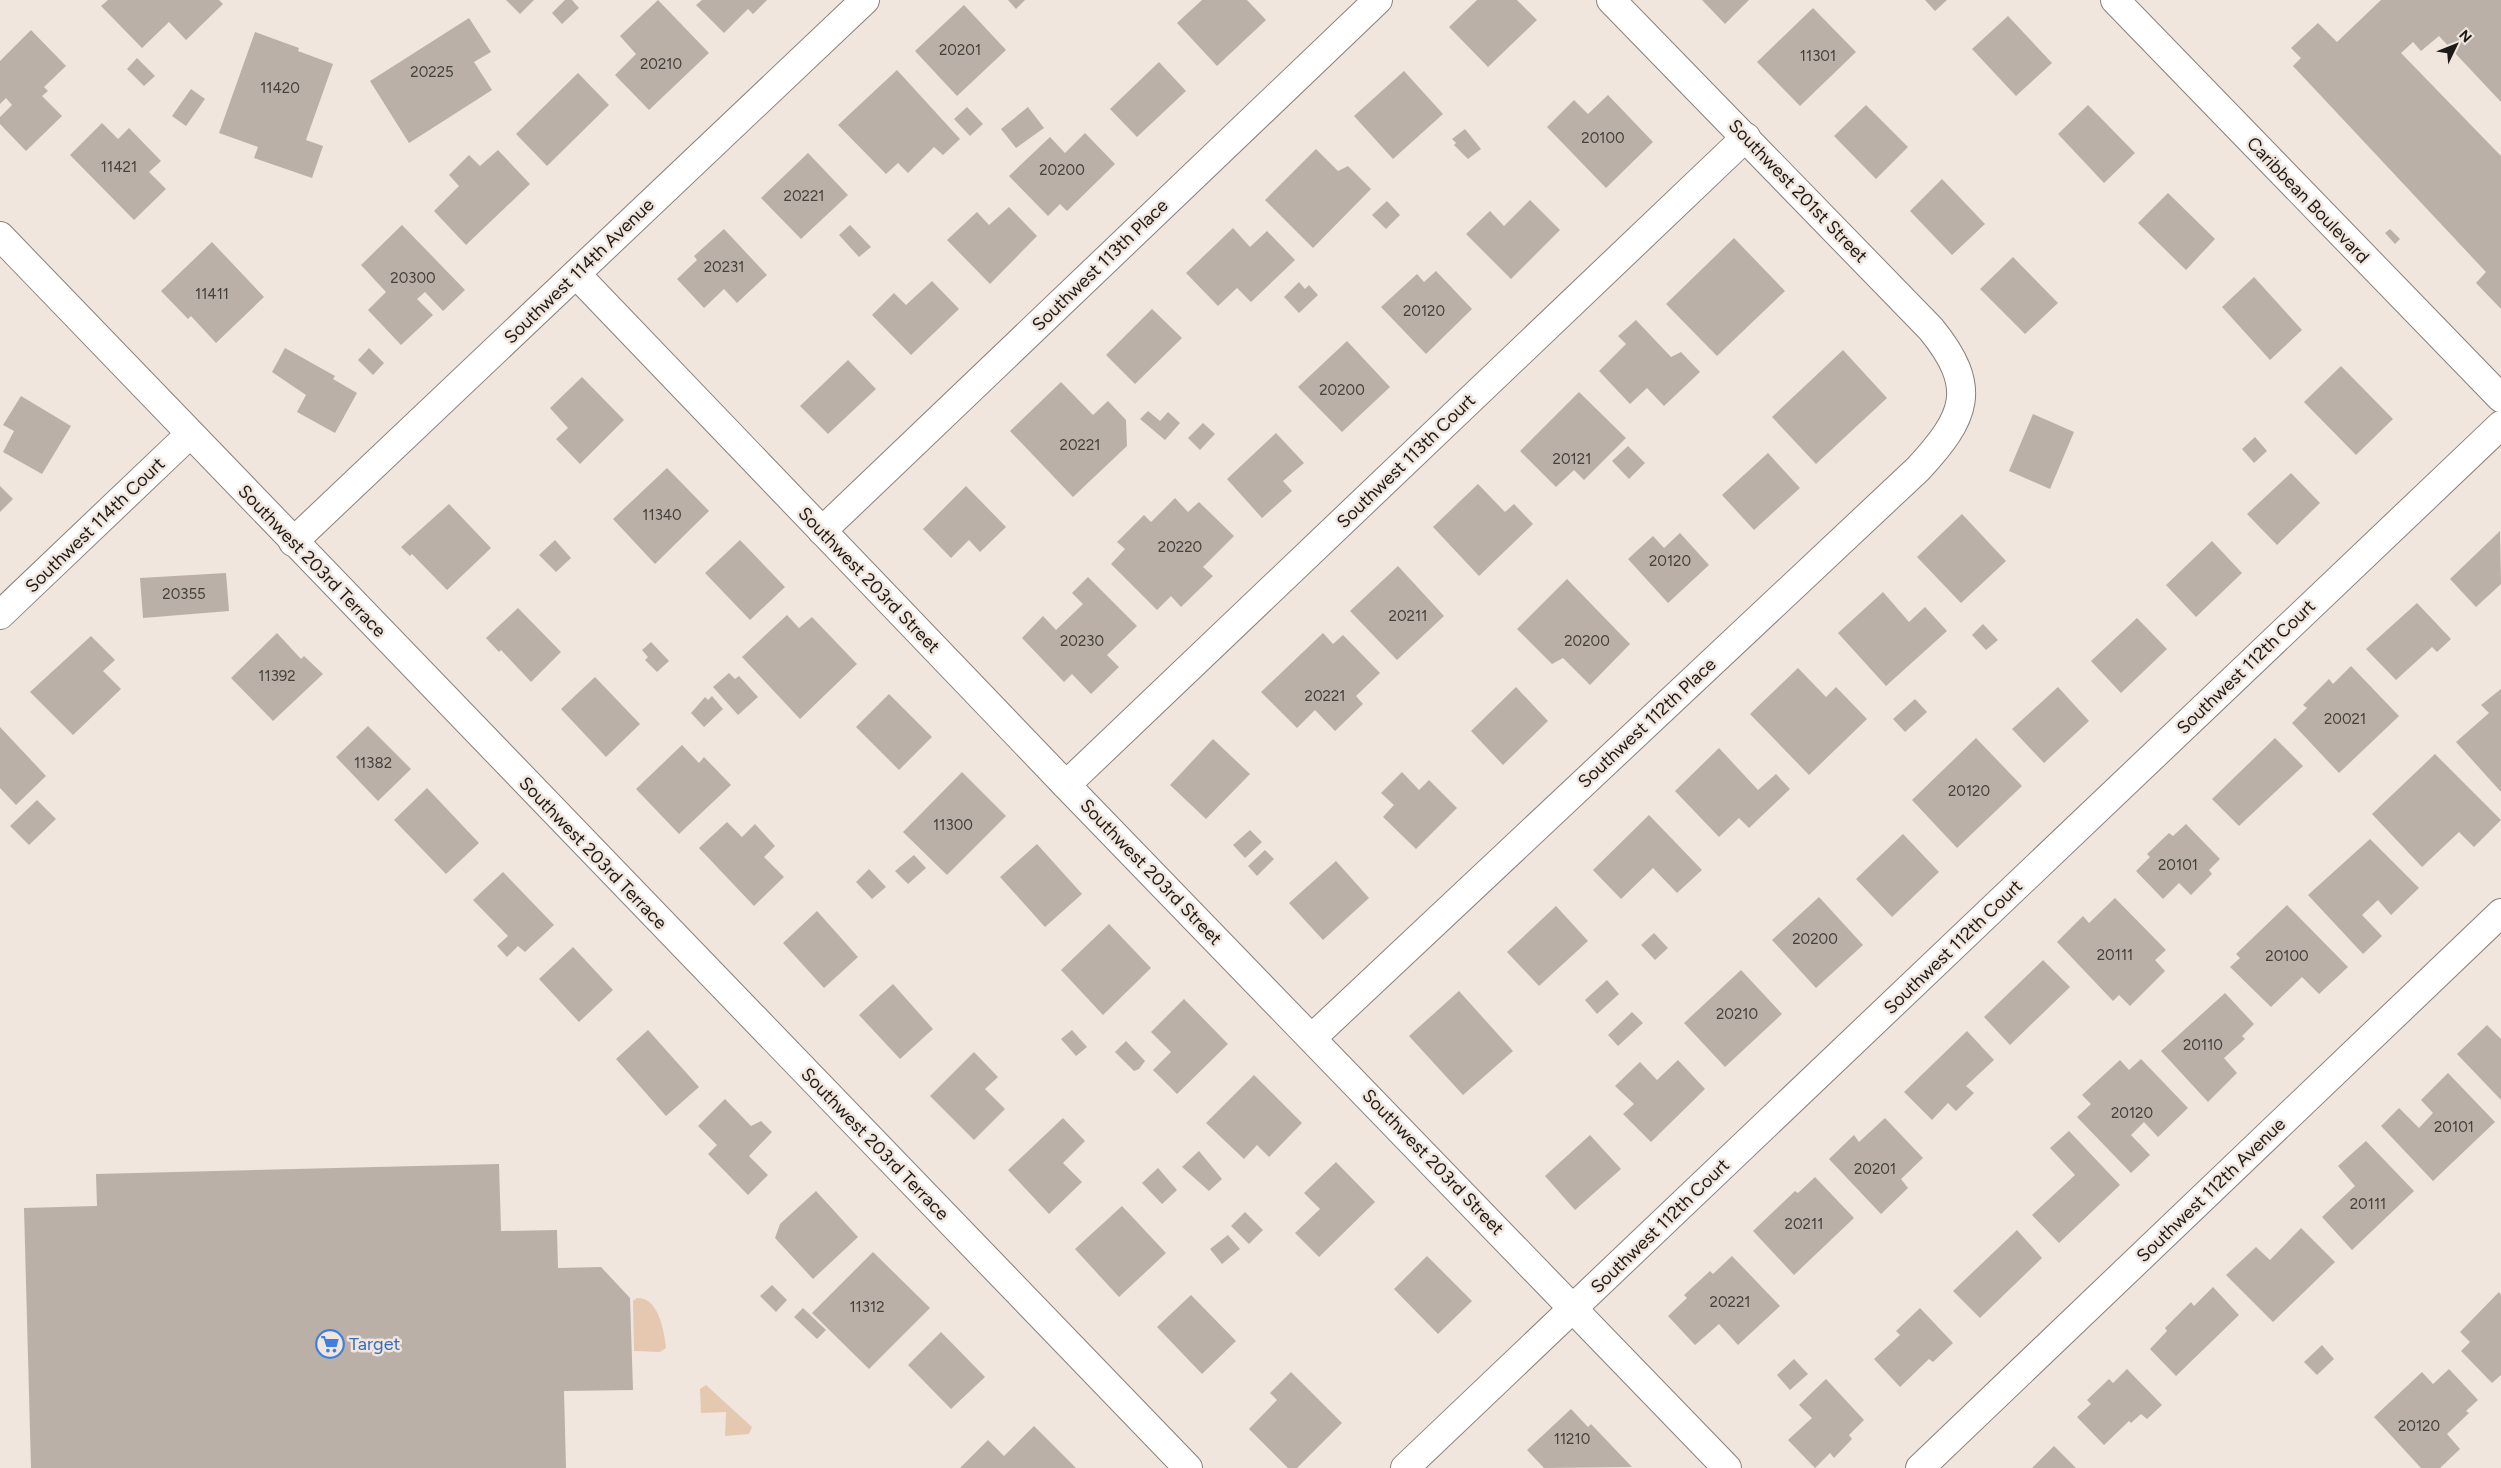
<svg xmlns="http://www.w3.org/2000/svg" width="2501" height="1468" font-family="Figtree,sans-serif">
	<rect width="100%" height="100%" fill="#f0e6de"/>
	<g fill="#e5c8b0">
		<path d="M637 1298C659 1297 664 1332 666 1348L660 1352 634 1351 633 1301Z"/>
		<polygon points="706,1385 752,1427 749,1434 725,1436 726,1412 701,1413 700,1389"/>
	</g>
	<g fill="#bab0a8">
		<polygon points="108,0 219,0 223,4 186,40 169,22 142,48 101,6"/>
		<polygon points="506,0 534,0 520,14"/>
		<polygon points="565,0 572,0 579,8 562,24 552,13"/>
		<polygon points="658,0 709,53 649,110 615,75 636,54 620,36"/>
		<polygon points="702,0 767,0 753,14 748,9 724,33 696,5"/>
		<polygon points="1008,0 1025,0 1016,9"/>
		<polygon points="1202,0 1247,0 1266,20 1217,66 1177,23"/>
		<polygon points="1477,0 1517,0 1537,20 1488,67 1449,27"/>
		<polygon points="1702,0 1749,0 1725,24"/>
		<polygon points="1925,0 1947,0 1935,11"/>
		<polygon points="2381,0 2501,0 2501,102 2439,36 2421,51 2413,42 2401,53 2501,156 2501,309 2476,283 2486,272 2293,66 2301,58 2291,48 2318,23 2337,42"/>
		<polygon points="964,5 1006,50 957,96 915,51"/>
		<polygon points="1813,8 1856,52 1800,106 1757,62"/>
		<polygon points="2008,16 2052,63 2016,96 1972,49"/>
		<polygon points="469,18 491,52 474,62 492,90 409,143 370,81"/>
		<polygon points="31,30 66,66 44,87 48,91 42,96 62,116 26,151 0,124 0,117 12,105 6,98 0,104 0,61"/>
		<polygon points="255,32 299,48 298,51 333,64 306,140 323,146 312,178 254,158 258,147 219,133"/>
		<polygon points="137,58 155,76 144,86 127,69"/>
		<polygon points="1159,62 1186,91 1137,137 1110,109"/>
		<polygon points="897,70 960,139 943,155 934,147 908,173 898,163 886,174 838,125"/>
		<polygon points="1404,71 1443,114 1393,159 1354,116"/>
		<polygon points="578,73 609,105 547,166 516,134"/>
		<polygon points="191,89 205,99 186,126 172,116"/>
		<polygon points="1608,95 1653,142 1606,188 1547,127 1574,100 1588,114"/>
		<polygon points="1866,105 1908,147 1876,179 1834,136"/>
		<polygon points="2088,105 2135,153 2104,183 2058,134"/>
		<polygon points="967,107 983,124 970,136 954,119"/>
		<polygon points="1028,107 1044,128 1016,148 1001,129"/>
		<polygon points="102,123 118,139 129,128 161,161 149,172 166,189 134,220 70,155"/>
		<polygon points="1465,129 1481,149 1468,159 1454,145 1456,143 1452,139"/>
		<polygon points="1085,133 1115,164 1067,211 1060,204 1048,216 1009,176 1050,137 1065,153"/>
		<polygon points="1316,149 1338,171 1348,166 1371,189 1313,248 1265,200"/>
		<polygon points="498,150 530,184 466,245 434,211 459,186 449,175 469,155 480,166"/>
		<polygon points="808,153 848,195 801,239 761,198"/>
		<polygon points="1942,179 1985,224 1952,255 1910,211"/>
		<polygon points="2168,193 2215,239 2186,270 2138,223"/>
		<polygon points="1530,200 1560,230 1511,279 1466,234 1490,211 1504,226"/>
		<polygon points="1387,201 1400,215 1386,229 1372,215"/>
		<polygon points="1009,207 1037,236 990,284 947,240 977,212 989,225"/>
		<polygon points="402,225 465,290 443,311 425,292 417,299 433,315 401,345 368,310 386,292 361,265"/>
		<polygon points="850,225 871,247 859,257 839,235"/>
		<polygon points="1233,228 1250,247 1267,231 1295,260 1251,302 1237,288 1218,306 1186,273"/>
		<polygon points="724,229 767,275 737,303 724,289 704,308 677,279 697,260 694,256"/>
		<polygon points="2390,229 2400,239 2395,244 2385,233"/>
		<polygon points="1734,238 1785,291 1717,356 1666,304"/>
		<polygon points="212,242 264,297 216,343 191,316 188,319 161,291"/>
		<polygon points="2013,257 2058,303 2025,334 1980,289"/>
		<polygon points="1436,271 1472,309 1426,354 1381,307 1417,274 1424,282"/>
		<polygon points="2254,277 2302,330 2270,360 2222,307"/>
		<polygon points="932,281 959,309 911,355 872,315 894,293 906,305"/>
		<polygon points="1299,282 1305,289 1309,285 1318,295 1299,313 1284,297"/>
		<polygon points="1152,309 1182,338 1135,384 1106,355"/>
		<polygon points="1636,320 1671,357 1681,352 1700,372 1664,406 1647,388 1630,404 1599,371 1626,344 1618,336"/>
		<polygon points="1347,341 1390,387 1342,432 1298,387"/>
		<polygon points="285,348 335,376 333,379 357,393 335,433 297,412 306,395 272,372"/>
		<polygon points="369,348 384,363 373,375 358,360"/>
		<polygon points="1843,350 1887,398 1816,464 1772,417"/>
		<polygon points="848,360 876,389 828,434 800,406"/>
		<polygon points="2341,366 2393,419 2356,455 2304,402"/>
		<polygon points="582,377 624,420 580,464 556,439 568,428 550,408"/>
		<polygon points="1061,382 1093,415 1108,401 1126,420 1127,446 1073,497 1010,431"/>
		<polygon points="1579,392 1626,438 1584,480 1574,470 1556,487 1520,451"/>
		<polygon points="21,396 71,426 42,474 3,452 14,431 3,425"/>
		<polygon points="1148,411 1160,421 1168,412 1180,423 1165,440 1140,419"/>
		<polygon points="2033,414 2074,432 2050,489 2009,471"/>
		<polygon points="1203,423 1215,434 1200,450 1188,438"/>
		<polygon points="1276,433 1304,463 1283,481 1292,491 1262,518 1227,479"/>
		<polygon points="2255,437 2267,451 2254,463 2242,449"/>
		<polygon points="1628,446 1645,463 1629,479 1612,461"/>
		<polygon points="1768,453 1800,488 1754,530 1722,495"/>
		<polygon points="667,468 709,511 655,564 613,519"/>
		<polygon points="2291,473 2320,503 2277,545 2247,514"/>
		<polygon points="1478,484 1505,512 1514,504 1533,524 1479,576 1433,527"/>
		<polygon points="0,486 13,499 0,512"/>
		<polygon points="966,486 1006,527 980,552 969,540 951,558 923,529"/>
		<polygon points="1175,498 1188,512 1199,502 1234,536 1203,567 1213,576 1181,607 1171,596 1157,610 1111,564 1125,549 1117,542 1144,515 1151,522"/>
		<polygon points="449,504 491,548 447,590 412,554 410,556 401,547"/>
		<polygon points="1962,514 2006,561 1961,603 1917,557"/>
		<polygon points="2500,531 2501,584 2476,607 2450,579"/>
		<polygon points="1680,533 1709,565 1668,603 1628,559 1653,536 1664,548"/>
		<polygon points="555,540 571,558 556,572 539,555"/>
		<polygon points="740,540 785,587 750,620 705,573"/>
		<polygon points="2212,541 2242,573 2196,617 2166,585"/>
		<polygon points="1398,566 1444,616 1397,660 1350,611"/>
		<polygon points="226,573 229,611 143,618 140,578"/>
		<polygon points="1088,577 1137,626 1107,655 1119,667 1091,694 1072,674 1064,682 1022,638 1043,616 1056,630 1083,604 1072,593"/>
		<polygon points="1567,579 1630,644 1590,685 1563,658 1552,664 1517,629"/>
		<polygon points="1883,592 1909,622 1925,607 1947,631 1886,686 1838,633"/>
		<polygon points="2417,603 2451,639 2437,652 2432,647 2396,680 2366,649"/>
		<polygon points="518,608 561,652 531,682 501,650 499,652 486,638"/>
		<polygon points="787,615 799,628 812,617 857,664 800,719 742,657"/>
		<polygon points="2137,618 2167,649 2121,693 2091,661"/>
		<polygon points="1983,624 1998,640 1986,650 1972,635"/>
		<polygon points="277,633 301,659 304,656 323,674 273,721 231,678"/>
		<polygon points="1323,633 1333,644 1343,635 1380,673 1356,696 1363,704 1335,731 1315,710 1297,728 1261,692"/>
		<polygon points="91,636 115,660 103,671 121,689 73,735 30,692"/>
		<polygon points="651,642 669,661 657,672 645,660 648,657 642,650"/>
		<polygon points="2351,666 2399,716 2339,773 2292,723 2307,708 2303,705 2329,679 2333,684"/>
		<polygon points="1798,668 1826,697 1836,687 1867,719 1809,775 1750,714"/>
		<polygon points="729,673 735,679 739,676 758,697 738,715 713,687"/>
		<polygon points="595,677 640,724 606,757 561,709"/>
		<polygon points="1516,687 1548,721 1503,765 1471,731"/>
		<polygon points="2058,687 2089,721 2044,763 2012,729"/>
		<polygon points="2501,689 2501,792 2456,742 2489,713 2481,705"/>
		<polygon points="889,694 932,737 899,770 856,727"/>
		<polygon points="712,696 723,709 704,727 691,713 705,697 708,700"/>
		<polygon points="1915,699 1927,712 1905,732 1893,719"/>
		<polygon points="368,726 411,769 378,801 336,757"/>
		<polygon points="0,727 46,776 16,805 0,788"/>
		<polygon points="1976,738 2022,786 1957,848 1912,800"/>
		<polygon points="2275,738 2303,766 2239,826 2212,799"/>
		<polygon points="1213,739 1250,774 1206,819 1170,785"/>
		<polygon points="682,745 699,763 704,757 731,785 679,834 636,789"/>
		<polygon points="1719,748 1758,790 1776,774 1790,789 1749,828 1739,818 1719,837 1675,791"/>
		<polygon points="2435,754 2501,820 2474,847 2459,832 2422,867 2372,814"/>
		<polygon points="962,772 1006,816 947,875 903,832"/>
		<polygon points="1402,772 1419,790 1429,780 1457,808 1416,849 1383,817 1394,805 1381,793"/>
		<polygon points="427,788 479,843 446,874 394,820"/>
		<polygon points="37,800 56,819 29,845 10,826"/>
		<polygon points="1649,815 1702,870 1677,893 1653,868 1621,899 1593,870"/>
		<polygon points="727,822 742,837 755,824 775,846 764,857 784,877 754,906 699,848"/>
		<polygon points="2186,824 2220,859 2209,870 2212,874 2191,895 2179,883 2163,899 2136,871 2150,857 2147,854 2169,833 2173,836"/>
		<polygon points="1250,830 1262,842 1245,858 1233,845"/>
		<polygon points="1903,834 1939,872 1892,917 1856,879"/>
		<polygon points="2370,839 2419,888 2391,915 2378,900 2362,915 2382,936 2363,954 2308,895"/>
		<polygon points="1037,844 1082,894 1045,927 1000,877"/>
		<polygon points="1265,850 1274,859 1257,876 1248,866"/>
		<polygon points="914,855 926,868 908,884 895,871"/>
		<polygon points="1336,861 1369,898 1323,940 1289,903"/>
		<polygon points="869,869 886,887 872,899 856,882"/>
		<polygon points="503,872 554,925 525,952 518,946 507,957 497,946 508,936 473,900"/>
		<polygon points="1819,897 1863,945 1816,988 1772,940"/>
		<polygon points="2115,898 2166,950 2155,960 2165,971 2130,1006 2119,995 2113,1001 2057,942 2083,916 2089,923"/>
		<polygon points="2287,905 2348,967 2319,994 2302,977 2271,1007 2230,967 2240,958 2236,954"/>
		<polygon points="1556,906 1588,941 1539,986 1507,952"/>
		<polygon points="817,911 858,957 824,988 783,943"/>
		<polygon points="1109,924 1151,968 1103,1015 1061,970"/>
		<polygon points="1654,933 1668,948 1655,960 1641,945"/>
		<polygon points="573,947 613,990 579,1022 539,979"/>
		<polygon points="2043,960 2070,987 2010,1045 1984,1017"/>
		<polygon points="1741,970 1782,1014 1725,1067 1684,1023"/>
		<polygon points="1607,980 1619,994 1597,1014 1585,1000"/>
		<polygon points="893,984 933,1029 900,1059 859,1015"/>
		<polygon points="1459,991 1513,1051 1463,1095 1409,1036"/>
		<polygon points="2225,993 2254,1024 2242,1036 2245,1039 2224,1058 2237,1073 2208,1102 2161,1051"/>
		<polygon points="1184,999 1228,1044 1177,1094 1153,1070 1171,1052 1151,1032"/>
		<polygon points="1632,1012 1643,1023 1618,1046 1608,1035"/>
		<polygon points="2487,1025 2501,1039 2501,1100 2457,1054"/>
		<polygon points="648,1030 699,1087 666,1116 616,1059"/>
		<polygon points="1072,1030 1087,1047 1076,1056 1061,1039"/>
		<polygon points="1967,1031 1994,1060 1966,1086 1974,1093 1956,1111 1948,1103 1932,1120 1904,1092"/>
		<polygon points="1126,1041 1145,1061 1139,1069 1134,1071 1115,1052"/>
		<polygon points="974,1052 998,1077 985,1089 1005,1109 974,1140 930,1096"/>
		<polygon points="2141,1059 2188,1108 2158,1137 2144,1122 2131,1135 2150,1155 2131,1173 2077,1117 2091,1104 2082,1095 2120,1060 2129,1070"/>
		<polygon points="1678,1060 1705,1089 1651,1142 1623,1114 1634,1104 1615,1086 1640,1062 1657,1080"/>
		<polygon points="2448,1073 2495,1122 2433,1181 2381,1126 2399,1108 2419,1128 2433,1113 2421,1100"/>
		<polygon points="1254,1075 1302,1123 1269,1157 1257,1145 1244,1159 1206,1123"/>
		<polygon points="725,1099 751,1126 761,1121 772,1132 749,1156 768,1175 748,1195 708,1154 717,1145 698,1126"/>
		<polygon points="1063,1118 1085,1141 1063,1163 1082,1182 1049,1214 1008,1170"/>
		<polygon points="1885,1118 1923,1158 1901,1179 1908,1188 1881,1214 1829,1159 1854,1135 1859,1142"/>
		<polygon points="2069,1131 2120,1185 2059,1243 2032,1215 2075,1175 2050,1148"/>
		<polygon points="1590,1135 1621,1169 1575,1210 1545,1176"/>
		<polygon points="2366,1141 2414,1191 2352,1250 2322,1217 2355,1186 2338,1166"/>
		<polygon points="1199,1151 1222,1179 1209,1191 1182,1167"/>
		<polygon points="1336,1162 1375,1202 1319,1257 1295,1233 1320,1209 1304,1193"/>
		<polygon points="499,1164 501,1231 557,1230 558,1268 601,1267 630,1298 633,1390 564,1391 566,1468 31,1468 24,1208 97,1206 96,1174"/>
		<polygon points="1158,1168 1177,1190 1162,1204 1142,1183"/>
		<polygon points="1815,1177 1854,1218 1794,1275 1753,1231 1795,1191 1798,1193"/>
		<polygon points="816,1191 858,1237 813,1279 775,1238 780,1224"/>
		<polygon points="1122,1206 1166,1253 1119,1297 1075,1249"/>
		<polygon points="1245,1212 1263,1230 1249,1244 1231,1226"/>
		<polygon points="2301,1228 2335,1262 2273,1322 2226,1275 2256,1247 2270,1260"/>
		<polygon points="2017,1230 2042,1258 1980,1318 1953,1291"/>
		<polygon points="1228,1235 1240,1249 1222,1264 1210,1249"/>
		<polygon points="873,1252 930,1308 869,1369 812,1313"/>
		<polygon points="1427,1256 1472,1301 1438,1334 1394,1289"/>
		<polygon points="1732,1256 1780,1306 1738,1345 1719,1324 1695,1345 1668,1316 1687,1298 1684,1295 1710,1271 1713,1274"/>
		<polygon points="772,1285 787,1300 776,1312 760,1296"/>
		<polygon points="2213,1287 2239,1315 2176,1376 2150,1349 2167,1331 2165,1328 2191,1302 2194,1306"/>
		<polygon points="2499,1292 2501,1295 2501,1375 2492,1383 2461,1351 2470,1342 2460,1332"/>
		<polygon points="1191,1295 1236,1341 1202,1374 1157,1327"/>
		<polygon points="803,1308 826,1330 817,1339 794,1317"/>
		<polygon points="1920,1308 1953,1343 1933,1362 1929,1359 1900,1387 1874,1359 1900,1335 1896,1331"/>
		<polygon points="941,1332 985,1377 951,1409 908,1365"/>
		<polygon points="2322,1345 2334,1359 2317,1375 2304,1362"/>
		<polygon points="1794,1359 1808,1374 1790,1390 1777,1375"/>
		<polygon points="2127,1369 2162,1405 2147,1419 2141,1414 2131,1423 2129,1421 2104,1445 2077,1417 2091,1404 2087,1400 2109,1379 2113,1383"/>
		<polygon points="2449,1369 2478,1400 2466,1411 2469,1413 2447,1434 2460,1449 2440,1468 2421,1468 2374,1417 2422,1372 2433,1384"/>
		<polygon points="1291,1372 1342,1423 1297,1468 1288,1468 1249,1429 1277,1400 1270,1393"/>
		<polygon points="1826,1379 1864,1420 1849,1435 1852,1439 1834,1458 1830,1453 1815,1468 1788,1440 1812,1418 1799,1405"/>
		<polygon points="1571,1409 1588,1427 1591,1424 1632,1467 1544,1468 1527,1450"/>
		<polygon points="1034,1426 1076,1468 960,1468 988,1440 1004,1456"/>
		<polygon points="2054,1446 2076,1468 2032,1468"/>
	</g>
	<g fill="none" stroke-linecap="round" stroke-linejoin="round">
		<defs>
			<g id="street">
				<polyline points="0,236 1188,1468"/>
				<polyline points="576,274 1066,785 1727,1468"/>
				<polyline points="822,531 1378,0"/>
				<polyline points="293,542 865,0"/>
				<polyline points="0,615 189,435"/>
				<polyline points="1066,785 1746,137"/>
				<path d="M1312 1038 1918 469C1966 417 1979 388 1931 329L1611 0"/>
				<polyline points="1405,1468 2501,425"/>
				<polyline points="1920,1468 2501,913"/>
			</g>
			<polyline id="secondary" points="2115,0 2501,398"/>
		</defs>
		<use href="#street" stroke="#898079" stroke-width="30"/>
		<use href="#secondary" stroke="#898079" stroke-width="30"/>
		<use href="#street" stroke="#fff" stroke-width="28"/>
		<use href="#secondary" stroke="#fff" stroke-width="28"/>
	</g>
	<defs>
		<symbol id="supermarket-ring" viewBox="-11 -11 22 22"><circle r="9.5" fill="#f0e6de" stroke="#3f7fe0" stroke-width="1.5"/><path d="M-6-5.5h2.5l.6 2H6L4.5 2H-2.5L-4.4-4H-6ZM-1.5 3.2a1.3 1.3 0 1 0 .1 0ZM3 3.2a1.3 1.3 0 1 0 .1 0Z" fill="#3f7fe0"/></symbol>
	</defs>
	<g fill-rule="evenodd">
		<use href="#supermarket-ring" x="314" y="1328" width="32" height="32"/>
	</g>
	<g text-anchor="middle" stroke-width="5" stroke-linejoin="round" paint-order="stroke">
		<g font-size="15" fill="#45403b">
			<text x="960" y="55">20201</text>
			<text x="1818" y="61">11301</text>
			<text x="661" y="69">20210</text>
			<text x="432" y="77">20225</text>
			<text x="280" y="93">11420</text>
			<text x="1603" y="143">20100</text>
			<text x="119" y="172">11421</text>
			<text x="1062" y="175">20200</text>
			<text x="804" y="201">20221</text>
			<text x="724" y="272">20231</text>
			<text x="413" y="283">20300</text>
			<text x="212" y="299">11411</text>
			<text x="1424" y="316">20120</text>
			<text x="1342" y="395">20200</text>
			<text x="1080" y="450">20221</text>
			<text x="1572" y="464">20121</text>
			<text x="662" y="520">11340</text>
			<text x="1180" y="552">20220</text>
			<text x="1670" y="566">20120</text>
			<text x="184" y="599">20355</text>
			<text x="1408" y="621">20211</text>
			<text x="1082" y="646">20230</text>
			<text x="1587" y="646">20200</text>
			<text x="277" y="681">11392</text>
			<text x="1325" y="701">20221</text>
			<text x="2345" y="724">20021</text>
			<text x="373" y="768">11382</text>
			<text x="1969" y="796">20120</text>
			<text x="953" y="830">11300</text>
			<text x="2178" y="870">20101</text>
			<text x="1815" y="944">20200</text>
			<text x="2115" y="960">20111</text>
			<text x="2287" y="961">20100</text>
			<text x="1737" y="1019">20210</text>
			<text x="2203" y="1050">20110</text>
			<text x="2132" y="1118">20120</text>
			<text x="2454" y="1132">20101</text>
			<text x="1875" y="1174">20201</text>
			<text x="2368" y="1209">20111</text>
			<text x="1804" y="1229">20211</text>
			<text x="1730" y="1307">20221</text>
			<text x="867" y="1312">11312</text>
			<text x="2419" y="1431">20120</text>
			<text x="1572" y="1444">11210</text>
		</g>
		<g font-size="18" fill="#1e1a17" stroke="#f0e6de">
			<text transform="translate(1798 191) rotate(46)" y="6">Southwest 201st Street</text>
			<text transform="translate(2308 200) rotate(46)" y="6">Caribbean Boulevard</text>
			<text transform="translate(1100 265) rotate(-44)" y="6">Southwest 113th Place</text>
			<text transform="translate(579 271) rotate(-44)" y="6">Southwest 114th Avenue</text>
			<text transform="translate(1406 461) rotate(-44)" y="6">Southwest 113th Court</text>
			<text transform="translate(95 525) rotate(-44)" y="6">Southwest 114th Court</text>
			<text transform="translate(312 561) rotate(46)" y="6">Southwest 203rd Terrace</text>
			<text transform="translate(869 580) rotate(46)" y="6">Southwest 203rd Street</text>
			<text transform="translate(2246 667) rotate(-44)" y="6">Southwest 112th Court</text>
			<text transform="translate(1647 723) rotate(-43)" y="6">Southwest 112th Place</text>
			<text transform="translate(593 853) rotate(46)" y="6">Southwest 203rd Terrace</text>
			<text transform="translate(1151 872) rotate(46)" y="6">Southwest 203rd Street</text>
			<text transform="translate(1953 947) rotate(-44)" y="6">Southwest 112th Court</text>
			<text transform="translate(875 1144) rotate(46)" y="6">Southwest 203rd Terrace</text>
			<text transform="translate(1433 1162) rotate(46)" y="6">Southwest 203rd Street</text>
			<text transform="translate(2211 1190) rotate(-44)" y="6">Southwest 112th Avenue</text>
			<text transform="translate(1660 1226) rotate(-44)" y="6">Southwest 112th Court</text>
		</g>
		<g font-size="18" fill="#366cbe" stroke="#f0e6de" text-anchor="start">
			<text x="349" y="1350">Target</text>
		</g>
	</g>
	<g transform="translate(2456 45) rotate(47)" stroke="#f0e6de" stroke-width="4" paint-order="stroke">
	<path d="M0-4L9 19L0 12L-9 19Z" fill="#1e1a17"/>
	<text y="-8" font-size="14" font-weight="bold" text-anchor="middle" fill="#1e1a17">N</text>
	</g>
</svg>
